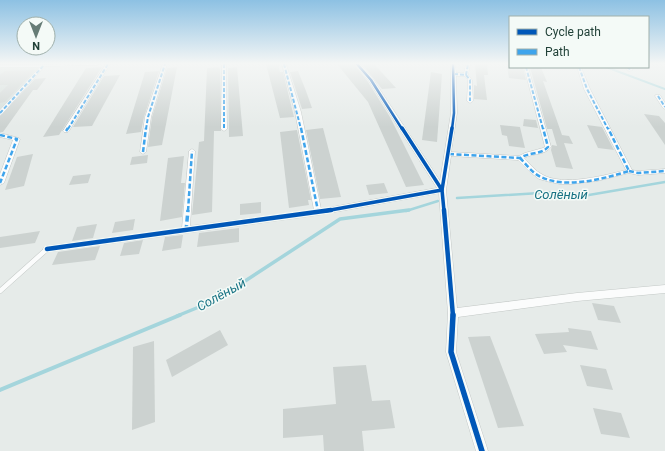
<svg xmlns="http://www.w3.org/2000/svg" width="665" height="451" font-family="Roboto,sans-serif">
	<rect width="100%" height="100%" fill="#e6ebe9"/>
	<polygon fill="#d3ddd9" points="42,66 0,111 0,67"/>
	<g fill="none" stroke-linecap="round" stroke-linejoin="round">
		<polyline stroke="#a4d5dc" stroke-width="2" points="606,67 665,89"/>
		<g stroke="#a4d5dc" stroke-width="2.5">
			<polyline points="457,198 556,192 583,196 665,182"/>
			<polyline points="406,211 438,201"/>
		</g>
		<polyline stroke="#a4d5dc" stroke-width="3.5" points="177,316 216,300 340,219 409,210"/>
		<polyline stroke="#a4d5dc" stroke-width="4" points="0,390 180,315"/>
	</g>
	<g fill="#ccd2d0">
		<polygon points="266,64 278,64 280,72 283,72 294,117 280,118"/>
		<polygon points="337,64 354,64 368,82 390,117 424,185 406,187 368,102"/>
		<polygon points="362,64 374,64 396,88 382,89"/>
		<polygon points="475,64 487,64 488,75 484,75 487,100 474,99 474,85 477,86"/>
		<polygon points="102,67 59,135 43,137 86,68"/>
		<polygon points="177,67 162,145 148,147 152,117 167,68"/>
		<polygon points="219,67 220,69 221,131 214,131 212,212 192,215 199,142 204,141 207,68"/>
		<polygon points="237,67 243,136 229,137 228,68"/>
		<polygon points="507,67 523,67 526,80 509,78"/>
		<polygon points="530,67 541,67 542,70 547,82 543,81 562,135 569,136 573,144 564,143 573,169 556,167 551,150 552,145 557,146 552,129 547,129"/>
		<polygon points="35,70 5,102 0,103 0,93 8,85 0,85 0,75 5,71"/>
		<polygon points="159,71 144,117 141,132 126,134 145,72"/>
		<polygon points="298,71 306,91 312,108 302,109 290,72"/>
		<polygon points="431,72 442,74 437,142 422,140"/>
		<polygon points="120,75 92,126 73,127 104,76"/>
		<polygon points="46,78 37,90 33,90 3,132 0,132 0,116 35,79"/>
		<polygon points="644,114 659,116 665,123 665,145"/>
		<polygon points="524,119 536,120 538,128 523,126"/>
		<polygon points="500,125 520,127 525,148 509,146 507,136 502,135"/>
		<polygon points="587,125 602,127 614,150 598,148"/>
		<polygon points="323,128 341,197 320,199 306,130"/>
		<polygon points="297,130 311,200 308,200 309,205 289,208 280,132"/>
		<polygon points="33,154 24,186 5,190 17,157"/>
		<polygon points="148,155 147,163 130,165 132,157"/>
		<polygon points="184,156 181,183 185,183 182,217 160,221 168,158"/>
		<polygon points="91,174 88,183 69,185 73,176"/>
		<polygon points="384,183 388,193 369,195 366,185"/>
		<polygon points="261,202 261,213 240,215 240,204"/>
		<polygon points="135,219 133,230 112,233 115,222"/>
		<polygon points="97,224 93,238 72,241 77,227"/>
		<polygon points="239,228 239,242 197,247 199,233"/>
		<polygon points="40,231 35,243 0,248 0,237"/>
		<polygon points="183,235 181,248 162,251 165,237"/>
		<polygon points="143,240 139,254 120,256 124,243"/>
		<polygon points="100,246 95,260 52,265 58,252"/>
		<polygon points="592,303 614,306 621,323 598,320"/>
		<polygon points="568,328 591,331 598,350 563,345 567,352 544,354 535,334 569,332"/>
		<polygon points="220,330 228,345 172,377 166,360"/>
		<polygon points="490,336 510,388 524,426 498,428 468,337"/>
		<polygon points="154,341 155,422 132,430 133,347"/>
		<polygon points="366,365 372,401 390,400 395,428 362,431 364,451 324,451 323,435 283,438 283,409 336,404 333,367"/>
		<polygon points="580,365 606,369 613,390 587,386"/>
		<polygon points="593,408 621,413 630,438 601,434"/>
	</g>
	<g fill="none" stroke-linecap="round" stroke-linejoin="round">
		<defs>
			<polyline id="service" points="0,291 47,249"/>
			<g id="minor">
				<polygon points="99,64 97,65 45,66 2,114 0,115 0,110 40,67 0,67 0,65"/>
				<polygon points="106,64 110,64 69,131 68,132 64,132 63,131"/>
				<polygon points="163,64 167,64 151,117 146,152 143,154 140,152 145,117"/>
				<polygon points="222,64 226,64 227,129 224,131 221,129"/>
				<path d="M282 64H286L301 112 321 209 437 188 369 81 355 64H360L373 79 440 181 451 113V64H455L456 73H464L466 64H470L468 75 472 80 473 101 470 103 467 101 468 80 465 76H456L457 113 451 152 519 156 525 153 543 148 545 147 524 67H528L551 147C544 156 533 153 524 158 530 164 535 171 543 175 564 186 603 176 626 170L584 89 577 67H581L590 89 632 170 638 171 665 169V173L638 175 629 173 597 181 572 184H560L550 182 539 179 530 172 518 160 451 156 446 190 457 308 577 293 665 285V293L577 301 458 317 456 352 488 451H476L446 352 448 313 439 193 318 215 47 252 44 251 43 249 44 247 47 246 182 228 189 151 192 149 195 151 190 226 314 210 295 112Z"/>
				<polygon points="625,67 630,67 633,70 629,71"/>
				<polygon points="656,95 660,95 665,103 665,109 663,108 655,96"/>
				<polygon points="0,133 19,138 20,139 4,183 0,185 0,174 13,140 0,137"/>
			</g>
		</defs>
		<use href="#service" stroke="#c3c8c6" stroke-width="5.5"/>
		<use href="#minor" stroke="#c3c8c6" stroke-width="1"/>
		<use href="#service" stroke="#fbfcfc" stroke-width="4.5"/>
		<use href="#minor" fill="#fbfcfc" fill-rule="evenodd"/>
		<g stroke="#3ea4ec" stroke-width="2" stroke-dasharray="4 2" stroke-linecap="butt">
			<polyline points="224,64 224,129"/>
			<polyline points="284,64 301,129"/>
			<polyline points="526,67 543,129"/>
			<polyline points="579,67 587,89 608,129"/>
			<polyline points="627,67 631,70"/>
			<polyline points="454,74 466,75 468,64"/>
			<polyline points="466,75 470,80 470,101"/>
			<polyline points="658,96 665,107"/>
			<polyline points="0,113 44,65"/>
			<polyline points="68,129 108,64"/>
			<polyline points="146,129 148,117 165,64"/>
		</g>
		<g stroke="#3ea4ec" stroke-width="2.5" stroke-dasharray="5 2.5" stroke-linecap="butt">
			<polyline points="301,128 318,211"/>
			<polyline points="66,131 68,128"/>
			<polyline points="0,135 17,139 0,183"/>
			<polyline points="143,152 146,128"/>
			<path d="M449 154 520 158C529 152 541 155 548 147L543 128"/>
			<path d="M520 158C526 164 532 173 541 177 566 189 603 179 629 171L608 128"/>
			<polyline points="629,171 638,173 665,171"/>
			<polyline points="188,211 192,151"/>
		</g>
		<g stroke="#3ea4ec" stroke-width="3.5" stroke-dasharray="6 3.5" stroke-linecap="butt">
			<polyline points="318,210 318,212"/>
			<polyline points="186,231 188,210"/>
		</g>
		<defs>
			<g id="cycleway-far3">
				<polyline points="357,64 371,80 402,129"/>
				<polyline points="452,129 454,113 453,64"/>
			</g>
			<g id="cycleway-far2">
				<polyline points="325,211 442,190 402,128"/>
				<polyline points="444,211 442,190 452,128"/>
			</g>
			<g id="cycleway-far1">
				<polyline points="444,210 453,316"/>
				<polyline points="47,249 331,210"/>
			</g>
			<polyline id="cycleway" points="453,315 451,352 482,451"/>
		</defs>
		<use href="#cycleway-far3" stroke="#f4faf7" stroke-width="4"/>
		<use href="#cycleway-far2" stroke="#f4faf7" stroke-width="5.5"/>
		<use href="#cycleway-far1" stroke="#f4faf7" stroke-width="7"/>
		<use href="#cycleway" stroke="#f4faf7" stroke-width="8"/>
		<use href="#cycleway-far3" stroke="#0057b8" stroke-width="2.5"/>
		<use href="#cycleway-far2" stroke="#0057b8" stroke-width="3.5"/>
		<use href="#cycleway-far1" stroke="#0057b8" stroke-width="4.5"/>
		<use href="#cycleway" stroke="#0057b8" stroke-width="5.5"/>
	</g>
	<linearGradient id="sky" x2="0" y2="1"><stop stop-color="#8dc1e3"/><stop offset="0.5" stop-color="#f4f6f5"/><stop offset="1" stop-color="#f4f6f5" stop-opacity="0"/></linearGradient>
	<rect width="665" height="127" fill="url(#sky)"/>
	<g text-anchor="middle" stroke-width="3" stroke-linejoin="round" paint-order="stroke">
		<g font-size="13" font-style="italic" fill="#167283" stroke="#f4faf7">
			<text x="561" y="199">Солёный</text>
			<text transform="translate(221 294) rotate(-29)" y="5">Солёный</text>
		</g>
	</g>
	<rect x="509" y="16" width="140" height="52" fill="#f4faf7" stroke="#a0b0ab"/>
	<rect x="517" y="29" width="20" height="6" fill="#0057b8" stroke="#a0b0ab"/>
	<text x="545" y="36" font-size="12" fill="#214138">Cycle path</text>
	<rect x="517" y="49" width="20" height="6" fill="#3ea4ec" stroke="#a0b0ab"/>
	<text x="545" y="56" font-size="12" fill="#214138">Path</text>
	<g transform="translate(36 36) rotate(180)"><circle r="19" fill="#f4faf7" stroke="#a0b0ab"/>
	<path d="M0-3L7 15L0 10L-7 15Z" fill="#667c76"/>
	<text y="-6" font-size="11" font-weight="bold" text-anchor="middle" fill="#214138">N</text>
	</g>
</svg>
